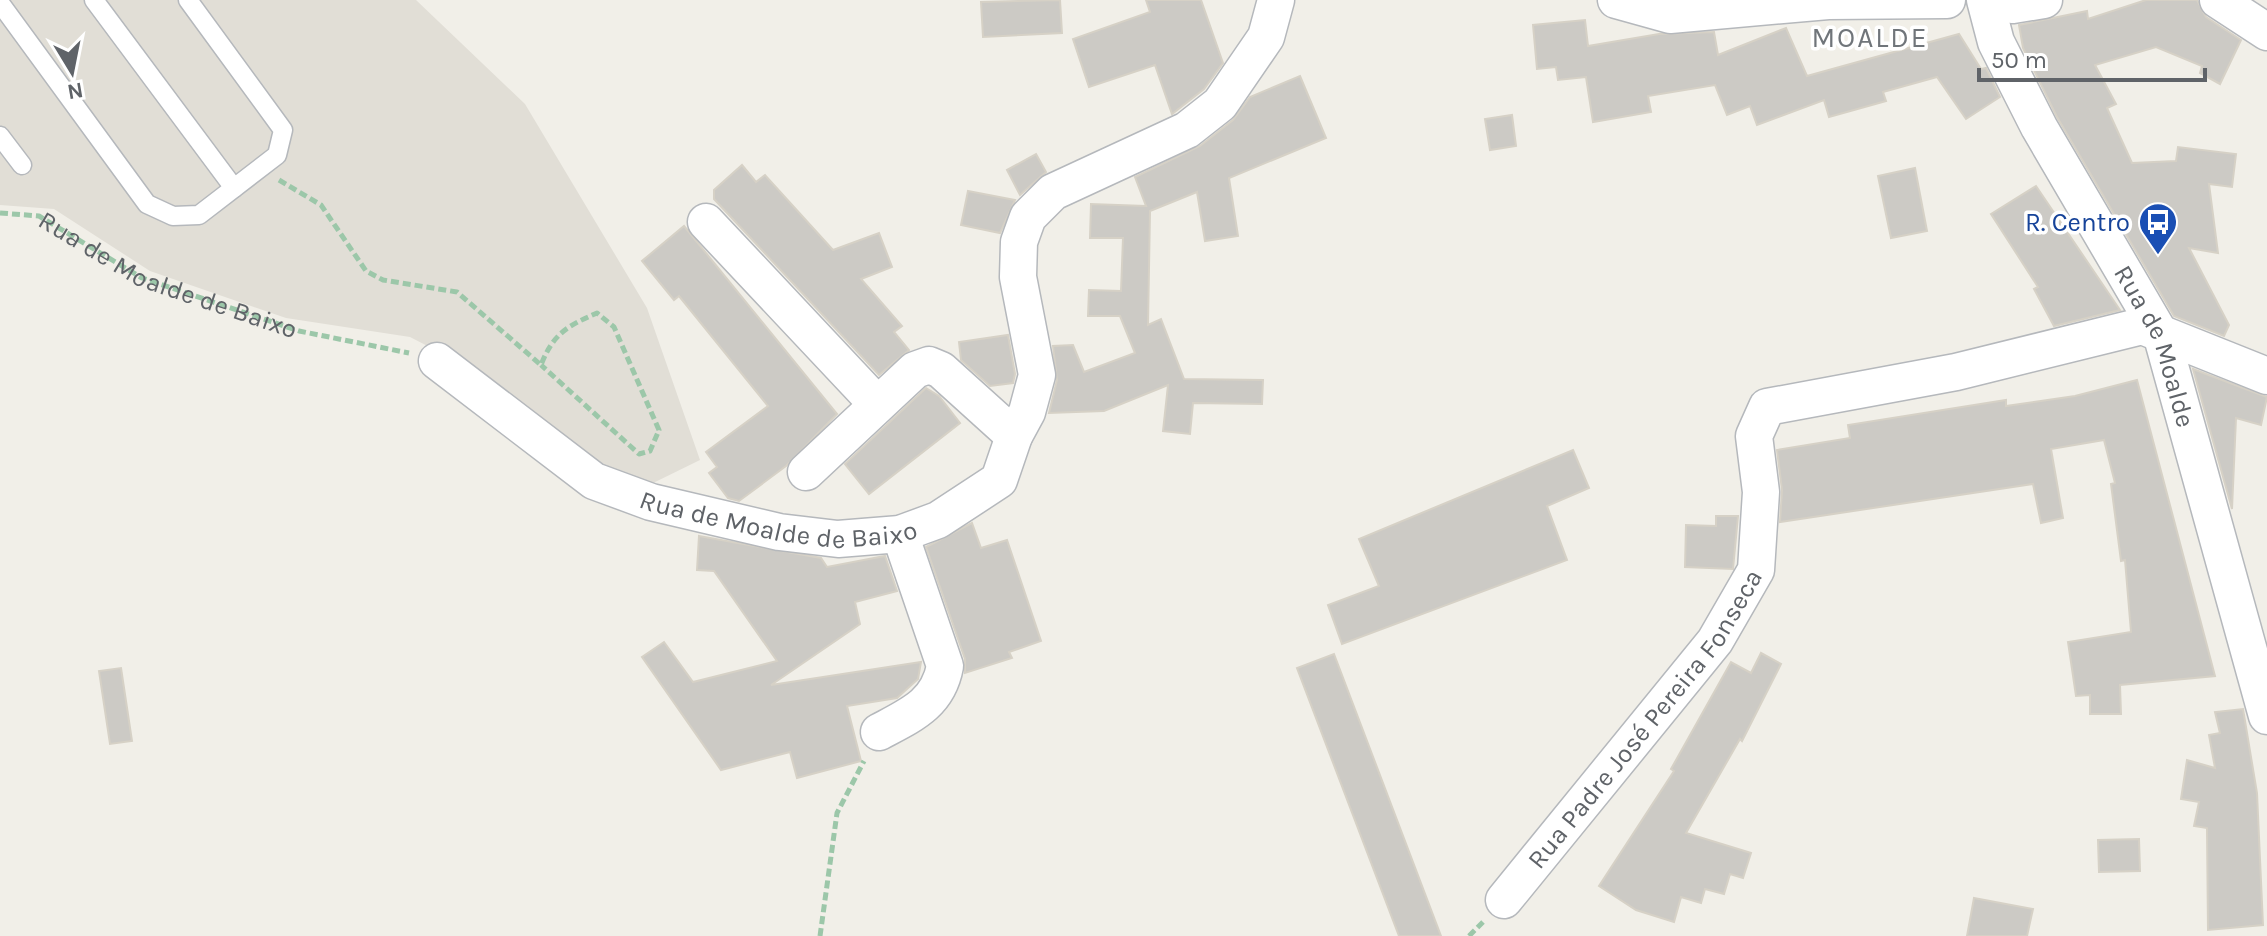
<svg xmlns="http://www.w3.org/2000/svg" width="2267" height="936" font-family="Karla,sans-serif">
	<rect width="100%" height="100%" fill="#f1efe8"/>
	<polygon fill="#e1ded6" points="0,0 416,0 525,104 647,308 700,460 647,486 594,468 447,356 410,337 286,318 150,271 54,209 0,205"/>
	<g fill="#cccac5" stroke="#d6d1c6" stroke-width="2">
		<polygon points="1060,0 1062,33 983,37 981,2"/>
		<polygon points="1146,0 1201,0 1223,63 1204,89 1172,114 1155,65 1089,87 1073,39 1150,12"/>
		<polygon points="2146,0 2197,0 2206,17 2241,40 2220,84 2200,73 2202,66 2156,47 2095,65 2116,104 2107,108 2132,163 2176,161 2178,147 2236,154 2232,187 2209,184 2218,253 2189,248 2229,325 2224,336 2174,316 2057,117 2023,48 2019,25 2087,11 2088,19"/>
		<polygon points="1585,20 1588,46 1659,34 1714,32 1718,55 1786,28 1807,76 1959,34 1981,69 1986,68 2000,97 1966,119 1937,77 1883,92 1886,101 1829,117 1824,100 1757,125 1750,106 1727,115 1715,85 1648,96 1651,112 1593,122 1586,77 1558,80 1556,67 1537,69 1533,25"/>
		<polygon points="1300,76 1326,138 1229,178 1238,236 1205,241 1197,192 1150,211 1148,325 1161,319 1184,379 1263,380 1262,404 1193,403 1190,434 1163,431 1168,385 1104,411 1049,413 1057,380 1053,346 1073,345 1084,372 1135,353 1120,316 1088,316 1089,290 1121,291 1123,238 1090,238 1091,204 1146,206 1135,177 1200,146 1233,120 1250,97"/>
		<polygon points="1512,115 1516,146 1490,150 1485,119"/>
		<polygon points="1036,154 1046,172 1020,195 1007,170"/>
		<polygon points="742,165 756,182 765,175 833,250 879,233 892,267 861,279 902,326 894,332 909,350 879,375 714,199 714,190"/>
		<polygon points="1915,168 1927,231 1891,238 1878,176"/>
		<polygon points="2036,186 2120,310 2054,326 2034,289 2038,287 1991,214"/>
		<polygon points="968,191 1015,200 1000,233 961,225"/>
		<polygon points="684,226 837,414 786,466 739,501 728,498 709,473 717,467 706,452 768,406 679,296 674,300 642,261"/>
		<polygon points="1008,335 1015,374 1013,383 990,386 961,360 959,342"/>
		<polygon points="2193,369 2267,397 2261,425 2236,418 2232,509"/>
		<polygon points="2137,380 2215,676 2120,685 2121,714 2090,714 2090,695 2076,696 2068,642 2131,632 2125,560 2121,561 2111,484 2115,483 2104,440 2051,449 2063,518 2041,523 2033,484 1780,522 1782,490 1777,450 1850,438 1848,425 2006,400 2006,406 2075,396"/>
		<polygon points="926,388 939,396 960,423 869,494 845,464"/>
		<polygon points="1573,450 1589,488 1547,506 1567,560 1342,644 1328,605 1379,586 1359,539"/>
		<polygon points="1716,516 1738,516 1733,569 1685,567 1686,525 1716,526"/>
		<polygon points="972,523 981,548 1007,540 1041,641 1009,652 1012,658 965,673 965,659 926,547"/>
		<polygon points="699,536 821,558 827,567 885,556 897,591 855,602 860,624 771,685 921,662 918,679 897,698 847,706 861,761 797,778 790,752 721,770 642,657 664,642 693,682 777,661 714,571 697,570"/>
		<polygon points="1761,653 1781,664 1742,741 1740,739 1686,833 1751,853 1743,878 1730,874 1724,894 1705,889 1701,903 1681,897 1674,922 1636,910 1599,886 1674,771 1671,769 1731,662 1751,673"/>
		<polygon points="1334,654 1441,936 1399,936 1297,668"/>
		<polygon points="121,668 132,741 110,744 99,671"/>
		<polygon points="2243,709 2257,793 2263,925 2208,930 2207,828 2194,826 2199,802 2181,799 2187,760 2215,768 2209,735 2220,733 2215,712"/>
		<polygon points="2139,839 2140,871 2099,872 2098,840"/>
		<polygon points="1974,898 2033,909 2027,936 1967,936"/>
	</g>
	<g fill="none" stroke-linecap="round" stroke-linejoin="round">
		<defs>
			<g id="service">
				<polyline points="94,0 234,188"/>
				<polyline points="0,3 147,204 173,216 199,215 277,155 283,130 188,0"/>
				<polyline points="0,136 22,165"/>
			</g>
			<g id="minor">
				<polyline points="1616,0 1670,15 1828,1 1947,0"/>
				<path id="s2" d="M1985 0 1996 42 2039 127 2162 337 2267 716"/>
				<polyline points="1987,0 2013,5 2044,0"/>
				<polyline points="2218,0 2267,32"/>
				<polyline points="706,222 877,404"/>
				<path id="s3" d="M437 361 594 481 651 502 779 532 838 539 900 534 938 520 999 480 1014 436 1027 412 1037 375 1018 277 1019 242 1028 217 1053 192 1187 130 1220 104 1266 37 1276 0"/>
				<polyline points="806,472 915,370 929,365 941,370 1014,436"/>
				<path d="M879 732C911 715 938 704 945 666L900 534"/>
				<path id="s4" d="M1504 900 1715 641 1756 570 1761 492 1754 436 1767 407 1956 372 2142 326 2267 376"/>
			</g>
		</defs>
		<use href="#service" stroke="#b5b8bc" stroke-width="21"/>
		<use href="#minor" stroke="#b5b8bc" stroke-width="39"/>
		<g stroke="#9cc7a9" stroke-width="5" stroke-dasharray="8 4" stroke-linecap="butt">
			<path d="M279 180 321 205 366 271 383 280 457 292 541 365C553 334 567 326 597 313L614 327 659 430 650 451 639 454 541 365"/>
			<path id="s1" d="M0 213 39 216 142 278 299 331 409 353"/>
			<polyline points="820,936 837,813 864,761"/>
			<polyline points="1469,936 1483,922"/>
		</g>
		<use href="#service" stroke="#fff" stroke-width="18"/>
		<use href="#minor" stroke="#fff" stroke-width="36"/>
	</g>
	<defs>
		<symbol id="bus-pin" viewBox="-11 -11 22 30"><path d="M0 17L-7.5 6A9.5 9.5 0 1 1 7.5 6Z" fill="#1a4fb4" stroke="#fff"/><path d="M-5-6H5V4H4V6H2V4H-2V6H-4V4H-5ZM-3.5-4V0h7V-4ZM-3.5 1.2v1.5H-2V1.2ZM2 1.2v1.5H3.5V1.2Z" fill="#fff"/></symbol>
	</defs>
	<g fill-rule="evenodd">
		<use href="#bus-pin" x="2136" y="200" width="44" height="60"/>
	</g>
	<g text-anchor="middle" stroke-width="7" stroke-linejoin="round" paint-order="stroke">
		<g font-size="26" fill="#164399" stroke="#fff" text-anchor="end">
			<text x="2130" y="231">R. Centro</text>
		</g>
		<g font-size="26" fill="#5f6368" stroke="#fff">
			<text dy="9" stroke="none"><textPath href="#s1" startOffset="182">Rua de Moalde de Baixo</textPath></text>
			<text dy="9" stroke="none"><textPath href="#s2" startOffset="388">Rua de Moalde</textPath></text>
			<text dy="9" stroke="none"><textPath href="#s3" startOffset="388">Rua de Moalde de Baixo</textPath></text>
			<text dy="9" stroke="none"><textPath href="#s4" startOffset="230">Rua Padre José Pereira Fonseca</textPath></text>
		</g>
		<g font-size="28" letter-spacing="2" fill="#70757a" stroke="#fff">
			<text x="1870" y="47">MOALDE</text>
		</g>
	</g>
	<g transform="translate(72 72) rotate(170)" stroke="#ffffff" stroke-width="6" paint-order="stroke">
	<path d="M0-6L14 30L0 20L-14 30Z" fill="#5f6368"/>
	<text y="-12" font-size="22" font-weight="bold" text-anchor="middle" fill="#5f6368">N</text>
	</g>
	<path d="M1979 68v12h226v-12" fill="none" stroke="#5f6368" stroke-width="4"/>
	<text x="1991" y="68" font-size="24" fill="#5f6368" stroke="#ffffff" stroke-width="6" paint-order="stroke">50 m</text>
</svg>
